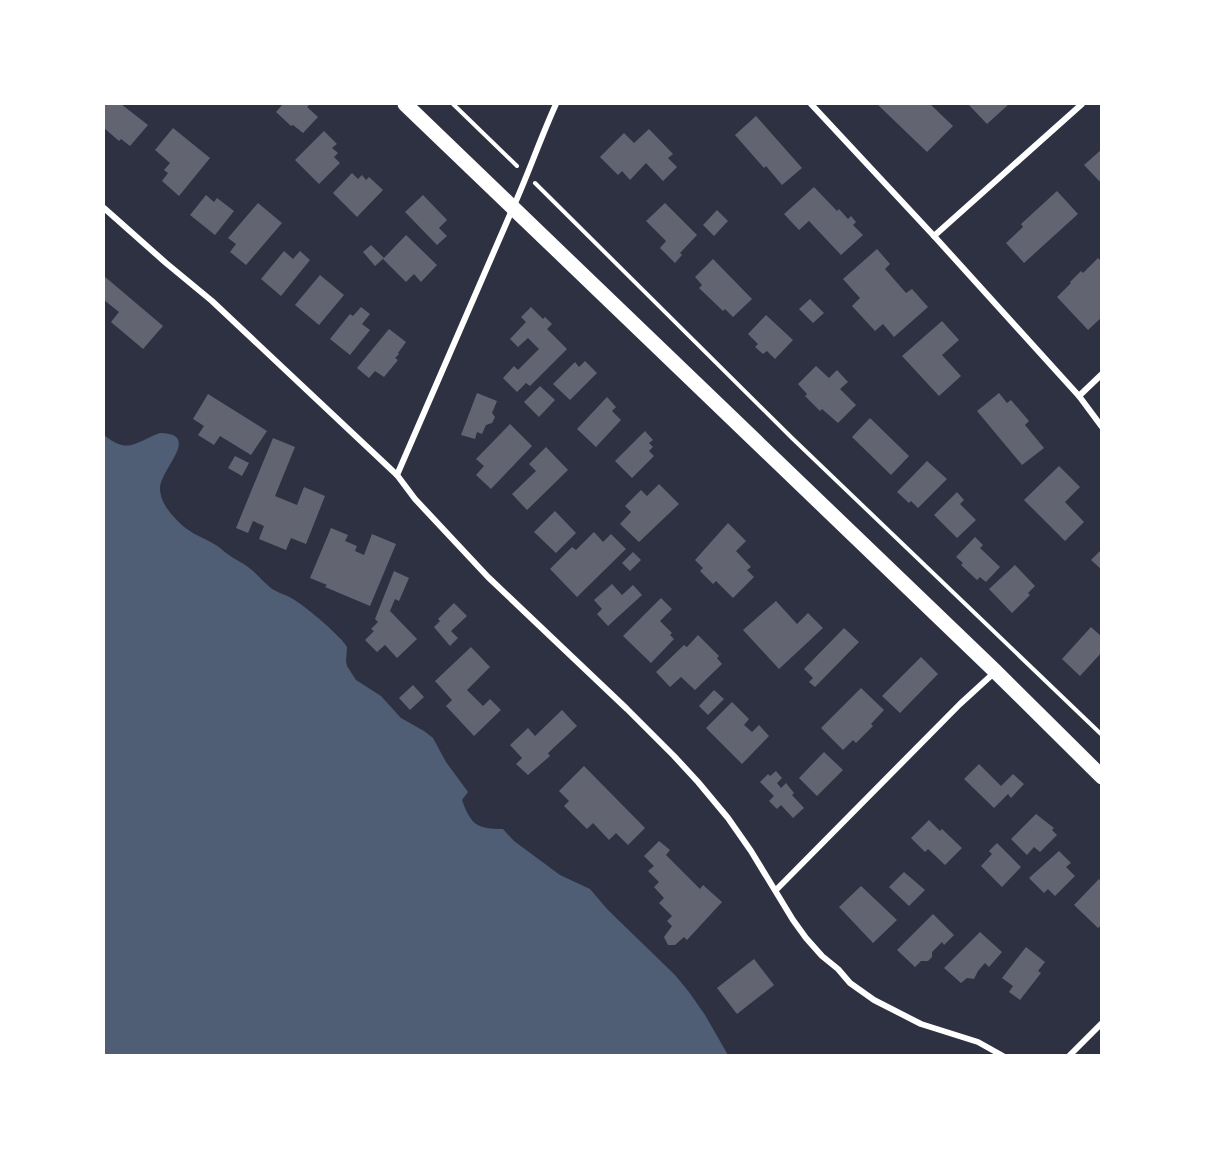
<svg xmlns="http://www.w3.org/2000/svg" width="1205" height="1159" font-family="Manrope,sans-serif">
	<rect width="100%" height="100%" fill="#2d3142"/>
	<path fill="#4f5d75" d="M160 433C202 434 161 468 160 488 160 503 172 516 183 526 192 534 204 538 214 544 220 547 224 552 229 555 235 560 242 562 248 567 258 574 266 586 276 591 281 594 287 595 293 599 304 605 342 637 347 647L346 661 347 666 356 680 381 696 401 718 424 731 433 738 446 762 468 792 462 800C471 825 477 829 503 829L514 841 560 875 590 889 608 910 675 975 689 992 705 1015 728 1055H104V435C129 455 135 442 160 433Z"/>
	<g fill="#626471">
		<polygon points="104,104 121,104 148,125 130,146 121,139 119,141 104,128"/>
		<polygon points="283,104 310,104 307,107 318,117 303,133 293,125 291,126 276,112"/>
		<polygon points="879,104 930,104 953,126 927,152 878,105"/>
		<polygon points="968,104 1009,104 987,124"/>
		<polygon points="756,116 802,168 782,185 766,166 764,168 735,135"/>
		<polygon points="173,128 210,158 179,196 162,181 168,173 164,170 170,163 155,150"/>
		<polygon points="649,129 673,154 668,158 677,167 663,181 646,163 630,180 622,171 618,175 600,157 624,133 634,143"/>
		<polygon points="324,131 337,144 332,148 338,153 334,157 340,163 319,184 295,160"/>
		<polygon points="1102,149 1102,184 1084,165"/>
		<polygon points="352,173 358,179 362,175 366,180 369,177 383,190 357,217 333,193"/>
		<polygon points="814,187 837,211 839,209 848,219 851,216 856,222 853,225 863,235 841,255 809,221 799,230 784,214"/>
		<polygon points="1057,191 1078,214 1024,263 1006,243 1023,227 1021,224"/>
		<polygon points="206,195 214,202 217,198 234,211 215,235 190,215"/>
		<polygon points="423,195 447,220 439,228 447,236 437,245 405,212"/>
		<polygon points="258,203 282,223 246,265 230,252 236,244 228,238"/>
		<polygon points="665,203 697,235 680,253 682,255 675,263 660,248 666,241 646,221"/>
		<polygon points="717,210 728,221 714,236 703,225"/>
		<polygon points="406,235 437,265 421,282 414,274 406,282 383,259"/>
		<polygon points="371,245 384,258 375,266 363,252"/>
		<polygon points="877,249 890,264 885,269 906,293 912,289 928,307 894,337 883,324 875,331 852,306 860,298 843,279"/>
		<polygon points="284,251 293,259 300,251 310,260 281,296 261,279"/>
		<polygon points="1098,258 1102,262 1102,308 1100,310 1102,312 1102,317 1088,330 1057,297 1071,283 1070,282 1081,271 1083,273"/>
		<polygon points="713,259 752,299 733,317 725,309 723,311 699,288 702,285 695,277"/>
		<polygon points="320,275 344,295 319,325 295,305"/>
		<polygon points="104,276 163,326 143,349 111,322 119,312 104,300"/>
		<polygon points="810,299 824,313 813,323 799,309"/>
		<polygon points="361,307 370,314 362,324 370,330 350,355 330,339 350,314 353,316"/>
		<polygon points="531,307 543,319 545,317 552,324 547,329 567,349 530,386 526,383 517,392 503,378 514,366 518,370 539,349 528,338 518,347 510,339 526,322 521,317"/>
		<polygon points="766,315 793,340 775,359 767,351 763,354 755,347 758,344 748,334"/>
		<polygon points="942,321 959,340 942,355 961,376 939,396 902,356"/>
		<polygon points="389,329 406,342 398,353 399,354 395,358 398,360 384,377 375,371 369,378 357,368"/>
		<polygon points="585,361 597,373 570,400 553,384 575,362 579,367"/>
		<polygon points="816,366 829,378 837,370 848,382 840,389 856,405 838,423 822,409 820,411 805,396 807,394 798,384"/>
		<polygon points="540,386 555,400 539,417 524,402"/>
		<polygon points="477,393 497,401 492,413 495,417 492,423 486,425 482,434 477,432 475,439 461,435"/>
		<polygon points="999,393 1007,403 1011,400 1029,421 1025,425 1044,448 1022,465 977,411"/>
		<polygon points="208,394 267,431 251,455 220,436 214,445 198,435 204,426 193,419"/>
		<polygon points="607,397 616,407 612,411 621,420 596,447 577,429"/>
		<polygon points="870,418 909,456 891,475 852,437"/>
		<polygon points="510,424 532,446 491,489 476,475 484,466 476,459"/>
		<polygon points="645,431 653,440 649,443 653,447 649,451 654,456 632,478 615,461"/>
		<polygon points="273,438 295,447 275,496 297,505 304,487 325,496 306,544 291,538 286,550 259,539 264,526 253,521 248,533 236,528"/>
		<polygon points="546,447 568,470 527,510 512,494 536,471 529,464"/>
		<polygon points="235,456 249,463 242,476 228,468"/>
		<polygon points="927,461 947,479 918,508 911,501 909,503 897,492"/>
		<polygon points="1059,466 1080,487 1065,502 1084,522 1065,541 1024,500"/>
		<polygon points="659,484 679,504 639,542 620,524 631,512 625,506 641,490 647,496"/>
		<polygon points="957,492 964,500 960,504 976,520 957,538 934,515"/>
		<polygon points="555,511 576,533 556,553 534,532"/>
		<polygon points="728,523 746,541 736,551 751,567 747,570 754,577 733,598 716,581 713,584 700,571 703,568 695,560"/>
		<polygon points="331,528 348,535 345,541 357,546 355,551 364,555 372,534 396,544 370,606 325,587 327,585 310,578"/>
		<polygon points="594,532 603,542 611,534 626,549 577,597 550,569 572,547 576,550"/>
		<polygon points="975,537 983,545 980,548 1000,567 986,582 980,577 977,580 961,565 963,563 956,557"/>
		<polygon points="1102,549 1102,570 1091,560"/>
		<polygon points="633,552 641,560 630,571 622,563"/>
		<polygon points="1015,565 1035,586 1028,593 1030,595 1012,613 989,589"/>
		<polygon points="394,571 409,578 399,601 395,599 390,611 417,639 397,658 385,645 377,652 365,640 374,631 371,629 378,622 375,619"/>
		<polygon points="612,584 622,595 633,585 642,595 608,626 597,614 602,609 594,600"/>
		<polygon points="661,598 672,609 660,621 672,633 670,635 674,639 651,663 623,636"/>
		<polygon points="776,601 797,624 808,613 823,628 779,669 743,630"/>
		<polygon points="454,603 467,616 451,631 458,638 450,646 434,627 440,621 438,619"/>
		<polygon points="1091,627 1102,637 1102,652 1080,676 1062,659"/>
		<polygon points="844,628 859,642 815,687 809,682 813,678 804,669"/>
		<polygon points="698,635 719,656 717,658 722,664 695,690 681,677 670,687 656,672 684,645 687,647"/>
		<polygon points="471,647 490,667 467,690 483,706 490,699 501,710 474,736 446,706 452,700 435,681"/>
		<polygon points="921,657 938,674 900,713 882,696"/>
		<polygon points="413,685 424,697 410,710 399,698"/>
		<polygon points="861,688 884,710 871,724 873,726 856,743 853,740 843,750 821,728"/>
		<polygon points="714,690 724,699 708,715 699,706"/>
		<polygon points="732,702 749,719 744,725 752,732 759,725 769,736 742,764 706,728"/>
		<polygon points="562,710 577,726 548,753 550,756 528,775 516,764 522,758 510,745 528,728 535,736"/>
		<polygon points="824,752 843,770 817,796 799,778"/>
		<polygon points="979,764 1001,786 1013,774 1024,784 1011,798 1008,794 994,808 964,779"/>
		<polygon points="584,766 645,828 628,845 616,833 609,840 593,823 587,829 564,806 569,801 559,791"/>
		<polygon points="776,771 782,778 777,783 781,788 786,783 794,793 792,795 804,808 793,818 781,805 777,809 769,801 774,796 760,782 768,774 770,776"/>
		<polygon points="1036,814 1054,828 1052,830 1057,835 1040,852 1034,847 1027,855 1011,839"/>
		<polygon points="929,820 940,831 942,829 962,848 945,865 928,849 925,852 911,838"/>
		<polygon points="659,841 670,850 666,855 700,889 703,885 722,902 687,940 684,937 675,945 668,945 664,937 672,926 667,921 672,916 659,903 664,898 654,887 659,882 648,871 654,866 644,856"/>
		<polygon points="997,843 1021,867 1002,887 981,866 992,854 989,851"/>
		<polygon points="1059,851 1071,863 1066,867 1075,876 1055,896 1048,889 1044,893 1029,878"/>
		<polygon points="904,872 925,890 909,906 889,887"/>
		<polygon points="1099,879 1102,882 1102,925 1098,928 1074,905"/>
		<polygon points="861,886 897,920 873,943 839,907"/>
		<polygon points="933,914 954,935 944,945 942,942 932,952 932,957 928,961 921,961 915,967 897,950"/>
		<polygon points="980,932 1002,952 989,967 985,963 978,971 974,979 967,978 961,983 944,968"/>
		<polygon points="1026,947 1045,962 1038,971 1041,973 1020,1000 1009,992 1013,986 1002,978"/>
		<polygon points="754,959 774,985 737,1014 717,988"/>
	</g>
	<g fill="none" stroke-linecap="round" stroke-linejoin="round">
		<g stroke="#fff" stroke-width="4">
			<polyline points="453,104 517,166"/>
			<polyline points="535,183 792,438 1102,735"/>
		</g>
		<g stroke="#fff" stroke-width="6">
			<polyline points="811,104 934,236 1079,396 1102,427"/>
			<polyline points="104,208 166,263 212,301 397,475 415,499 488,577 627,709 674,756 698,782 728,818 751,851 793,920 806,938 822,956 838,969 850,983 874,1000 921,1024 978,1042 1003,1056"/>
			<polyline points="934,236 1082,104"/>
			<polyline points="1079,396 1102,374"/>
			<path d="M397 475C435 386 474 298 512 210 528 175 540 139 556 104"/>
			<polyline points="776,890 960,704 995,672"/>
			<polyline points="1069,1056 1102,1023"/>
		</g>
		<polyline stroke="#fff" stroke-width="15" points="405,104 995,671 1102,777"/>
	</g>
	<rect width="1205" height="1159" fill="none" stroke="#ffffff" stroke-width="210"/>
</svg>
